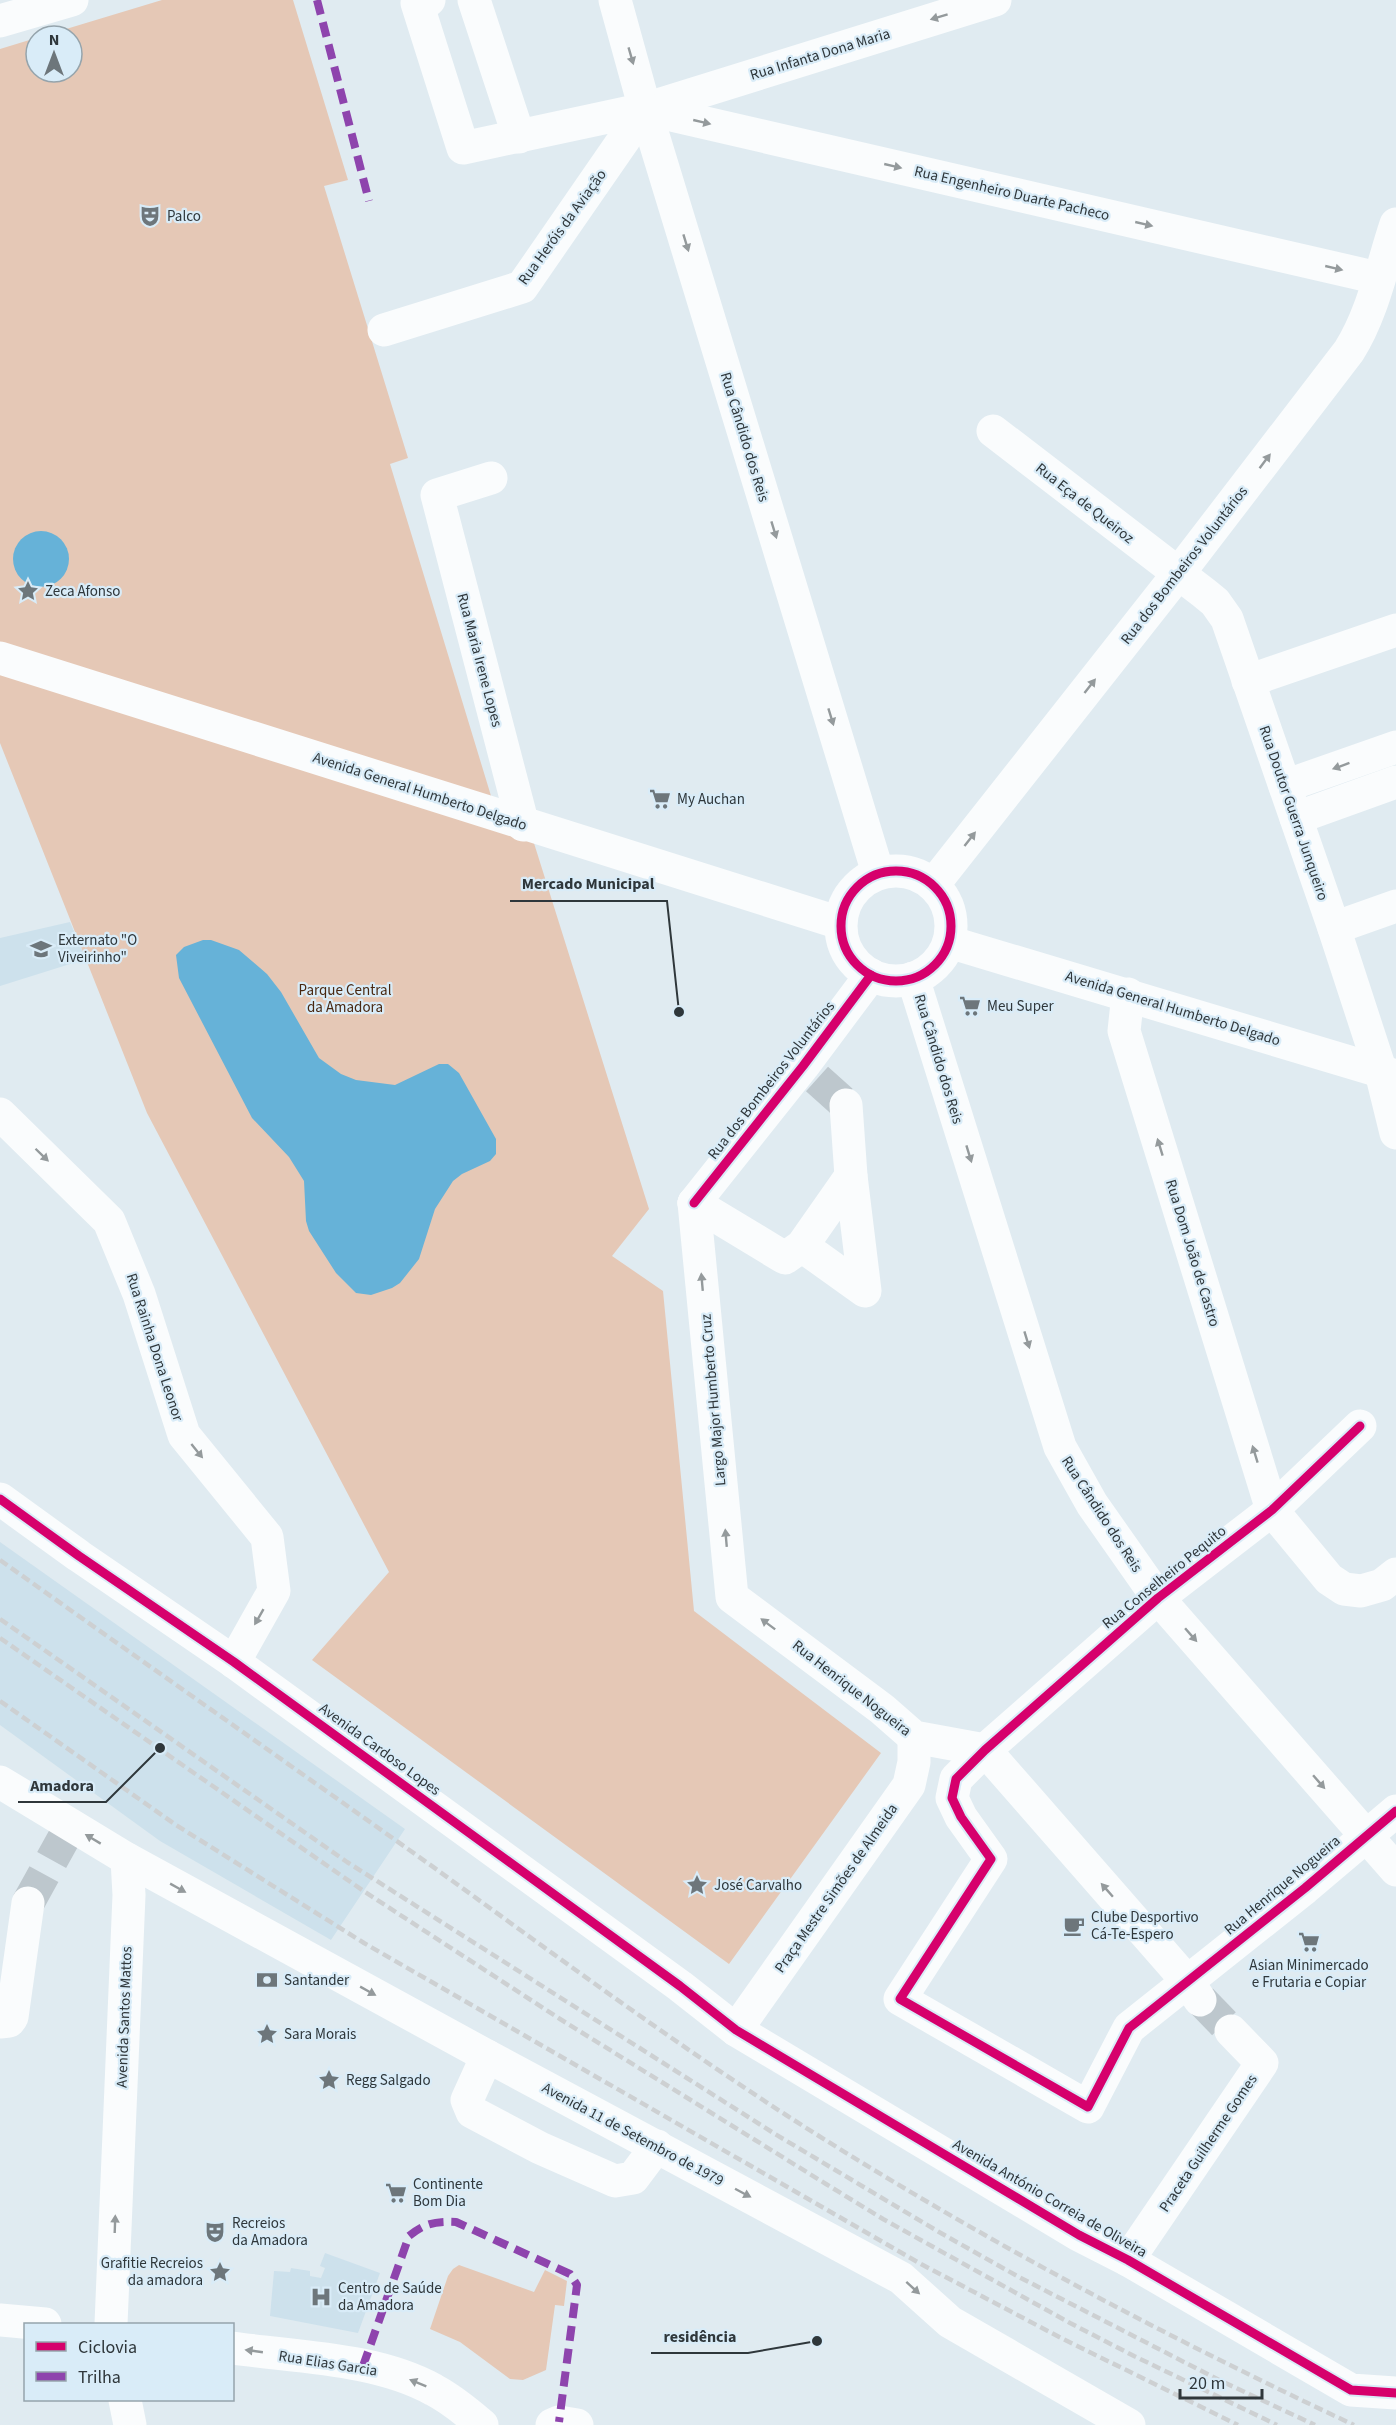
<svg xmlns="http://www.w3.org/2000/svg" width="1396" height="2425" font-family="'Source Sans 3',sans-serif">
	<rect width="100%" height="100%" fill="#e0ebf1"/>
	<g fill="#cde1ec">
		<polygon points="70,922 86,959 0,986 0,938"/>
		<polygon points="0,1542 405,1829 331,1940 160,1841 0,1725"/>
		<polygon points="325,2253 380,2273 358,2333 270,2316 274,2271 290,2272 291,2268 310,2271 310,2276 321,2278 325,2268 320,2266"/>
	</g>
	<g fill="#e5c8b6">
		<polygon points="162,0 293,0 348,180 324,186 408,458 390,464 502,832 533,840 649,1209 612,1256 663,1291 694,1611 881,1753 729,1964 312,1660 389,1572 147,1113 0,743 0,49 36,38 36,72 72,72 72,36 43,36"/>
		<polygon points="459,2265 534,2292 545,2270 567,2281 564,2306 555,2305 546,2370 523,2380 510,2379 460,2342 430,2329 448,2276 453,2269"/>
	</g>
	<g fill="#66b2d8">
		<circle cx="41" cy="559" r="28"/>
		<polygon points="203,940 211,940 239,950 267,974 281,992 319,1058 341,1074 356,1080 395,1085 439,1064 448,1064 459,1073 496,1139 496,1154 490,1161 462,1174 453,1181 435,1209 419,1259 400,1283 392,1288 371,1295 356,1293 336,1273 309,1231 306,1221 304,1181 289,1157 252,1118 179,978 176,955 184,947"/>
	</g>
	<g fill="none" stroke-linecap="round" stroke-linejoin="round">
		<g stroke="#bdc7cd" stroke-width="33" stroke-dasharray="33 16" stroke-linecap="butt">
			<polyline points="817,1079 846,1105"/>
			<polyline points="28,1903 71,1825"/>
			<polyline points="1201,2000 1231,2031"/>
		</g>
		<g stroke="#fafcfd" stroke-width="33">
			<polyline points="429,0 417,3 463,148 645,109 995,0"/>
			<polyline points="474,0 519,137"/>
			<polyline points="615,0 645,109 878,873"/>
			<polyline points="0,21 72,0"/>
			<polyline points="645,109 1378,278"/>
			<polyline points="384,330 522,287 645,109"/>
			<polyline points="993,431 1204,593 1215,602 1227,619 1334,928 1381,1072 1396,1133"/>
			<polyline points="491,478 437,495 523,825"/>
			<polyline points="1248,681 1396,630"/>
			<polyline points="1285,786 1396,747"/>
			<polyline points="1296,818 1396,782"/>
			<path d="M933 885 1178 574 1349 351C1373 313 1382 266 1396 224"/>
			<polyline points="1334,928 1396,906"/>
			<polyline points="913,978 1060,1447 1092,1504 1158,1598 1396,1870"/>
			<polyline points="1128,994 1124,1031 1272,1510 1329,1579 1344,1589 1361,1591 1382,1585 1396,1574"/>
			<polyline points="846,1105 851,1176"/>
			<polyline points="0,1114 109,1221 139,1294 184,1435 267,1537 274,1591 234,1662"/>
			<polyline points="694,1203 732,1597 882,1709 914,1737 985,1750 1187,1981 1200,2000"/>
			<polyline points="694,1203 785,1258 802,1246 865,1291 851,1176 802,1246"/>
			<polyline points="694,1203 803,1066 871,975"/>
			<polyline points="1360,1426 1272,1510 1158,1598 985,1750 956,1779 952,1798 961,1817 991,1859 900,1999 1088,2107 1129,2028 1305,1888 1396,1811"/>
			<polyline points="0,1499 79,1556 234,1662 680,1986 736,2030 1079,2235 1128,2260 1351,2390 1396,2393"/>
			<polyline points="0,1782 127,1859 129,1895 111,2324"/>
			<polyline points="127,1859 487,2056 901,2278 950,2322 1129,2425"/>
			<polyline points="0,2022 9,2021 12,2017 28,1903"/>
			<polyline points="736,2030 909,1785 914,1762 914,1737"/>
			<polyline points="487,2056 467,2100 472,2112 540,2148 615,2181 633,2178 657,2146"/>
			<polyline points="1128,2260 1262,2063 1231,2031"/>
			<polyline points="125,2400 130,2425"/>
			<polyline points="552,2425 559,2422 577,2425"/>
		</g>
		<g stroke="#fafcfd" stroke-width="33">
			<polyline points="0,658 840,923"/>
			<circle cx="896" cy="926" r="55"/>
			<polyline points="949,942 1396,1076"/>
			<polyline points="0,2320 45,2324"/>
			<path d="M232 2348C296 2357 377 2358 434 2390 451 2399 467 2412 482 2425"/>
		</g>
		<g stroke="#cdd0d2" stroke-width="4.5" stroke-dasharray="9 4.5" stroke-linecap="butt">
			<path d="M0 1560C143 1662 286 1762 429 1864 547 1949 664 2036 786 2115 968 2232 1158 2333 1354 2425"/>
			<polyline points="0,1619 347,1862 775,2134 939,2232 1017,2276 1219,2380 1315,2425"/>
			<polyline points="0,1638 365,1892 560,2019 826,2184 883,2219 1070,2323 1134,2356 1277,2425"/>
			<polyline points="0,1701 176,1825 364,1943 921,2264 1063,2339 1238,2425"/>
		</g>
		<g stroke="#8e44ad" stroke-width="8" stroke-dasharray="15 8" stroke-linecap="butt">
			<polyline points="317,0 369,201"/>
			<path d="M363 2366 409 2236C425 2223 436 2221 456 2222L570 2274 577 2285 559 2422"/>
		</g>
		<defs>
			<g id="cycleway">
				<circle cx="896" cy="926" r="55"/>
				<polyline points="694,1203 803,1066 871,975"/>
				<polyline points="1360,1426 1272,1510 1158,1598 985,1750 956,1779 952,1798 961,1817 991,1859 900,1999 1088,2107 1129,2028 1305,1888 1396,1811"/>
				<polyline points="0,1499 79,1556 234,1662 680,1986 736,2030 1079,2235 1128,2260 1351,2390 1396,2393"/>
			</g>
		</defs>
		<use href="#cycleway" stroke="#d9ecf8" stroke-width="13"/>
		<use href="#cycleway" stroke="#d6006c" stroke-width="9"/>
	</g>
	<defs><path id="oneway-solid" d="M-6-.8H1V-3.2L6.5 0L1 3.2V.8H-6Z" transform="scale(1.5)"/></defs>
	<g fill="#949a9c">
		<use href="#oneway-solid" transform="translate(939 17) rotate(163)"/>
		<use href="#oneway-solid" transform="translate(631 56) rotate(74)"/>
		<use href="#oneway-solid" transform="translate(702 122) rotate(13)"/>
		<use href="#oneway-solid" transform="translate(893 166) rotate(13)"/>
		<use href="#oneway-solid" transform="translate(1144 224) rotate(13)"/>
		<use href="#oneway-solid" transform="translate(686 243) rotate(73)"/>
		<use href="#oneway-solid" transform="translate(1334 268) rotate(13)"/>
		<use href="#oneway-solid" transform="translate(1265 461) rotate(-53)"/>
		<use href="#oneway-solid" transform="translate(774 530) rotate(73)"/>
		<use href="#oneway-solid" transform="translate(1090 686) rotate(-52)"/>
		<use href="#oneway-solid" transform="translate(831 717) rotate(73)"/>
		<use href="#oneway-solid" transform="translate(1341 766) rotate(160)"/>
		<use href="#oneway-solid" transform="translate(970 839) rotate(-52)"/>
		<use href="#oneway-solid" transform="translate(1160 1147) rotate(-107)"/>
		<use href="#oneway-solid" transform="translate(969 1154) rotate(73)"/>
		<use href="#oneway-solid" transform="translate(42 1155) rotate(44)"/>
		<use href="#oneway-solid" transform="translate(702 1282) rotate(-95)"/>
		<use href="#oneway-solid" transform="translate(1027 1340) rotate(73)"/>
		<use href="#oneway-solid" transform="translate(197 1451) rotate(51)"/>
		<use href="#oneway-solid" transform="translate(1255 1454) rotate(-107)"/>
		<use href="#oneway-solid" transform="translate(726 1538) rotate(-95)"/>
		<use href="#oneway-solid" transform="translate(259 1617) rotate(120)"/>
		<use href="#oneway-solid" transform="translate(768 1624) rotate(-143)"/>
		<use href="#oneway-solid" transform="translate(1191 1635) rotate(49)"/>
		<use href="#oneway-solid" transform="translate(1319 1782) rotate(49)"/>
		<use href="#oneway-solid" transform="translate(93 1839) rotate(-149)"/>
		<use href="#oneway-solid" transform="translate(178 1888) rotate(29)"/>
		<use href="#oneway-solid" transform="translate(1107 1890) rotate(-131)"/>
		<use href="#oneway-solid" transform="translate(368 1991) rotate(29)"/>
		<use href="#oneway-solid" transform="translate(743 2193) rotate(28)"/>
		<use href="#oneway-solid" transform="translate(115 2224) rotate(-88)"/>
		<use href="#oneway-solid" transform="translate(913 2288) rotate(42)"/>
		<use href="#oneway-solid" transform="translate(254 2351) rotate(-172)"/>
		<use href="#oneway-solid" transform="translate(418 2383) rotate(-158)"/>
	</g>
	<defs>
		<symbol id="theatre-bare" viewBox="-9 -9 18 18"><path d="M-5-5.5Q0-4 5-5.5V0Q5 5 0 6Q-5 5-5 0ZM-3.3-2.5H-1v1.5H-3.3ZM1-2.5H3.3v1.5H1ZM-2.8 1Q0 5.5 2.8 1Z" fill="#6d767b" stroke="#d9ecf8" stroke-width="2.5" paint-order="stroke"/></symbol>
		<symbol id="sight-bare" viewBox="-9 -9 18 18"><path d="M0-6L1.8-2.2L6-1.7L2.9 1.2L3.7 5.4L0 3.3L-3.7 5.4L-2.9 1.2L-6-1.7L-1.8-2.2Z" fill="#6d767b" stroke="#d9ecf8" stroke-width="2.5" paint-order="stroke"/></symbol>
		<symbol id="supermarket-bare" viewBox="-9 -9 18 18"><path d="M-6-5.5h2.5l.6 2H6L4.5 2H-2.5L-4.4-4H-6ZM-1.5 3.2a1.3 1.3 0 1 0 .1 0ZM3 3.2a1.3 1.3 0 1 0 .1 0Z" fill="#6d767b" stroke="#d9ecf8" stroke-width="2.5" paint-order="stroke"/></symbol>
		<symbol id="school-bare" viewBox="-9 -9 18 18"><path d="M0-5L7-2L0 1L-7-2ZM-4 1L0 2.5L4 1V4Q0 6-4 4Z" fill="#6d767b" stroke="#d9ecf8" stroke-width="2.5" paint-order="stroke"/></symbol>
		<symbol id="cafe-bare" viewBox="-9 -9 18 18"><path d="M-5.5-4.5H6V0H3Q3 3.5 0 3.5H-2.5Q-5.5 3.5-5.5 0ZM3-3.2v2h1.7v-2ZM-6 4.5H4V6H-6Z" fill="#6d767b" stroke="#d9ecf8" stroke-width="2.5" paint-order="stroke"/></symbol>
		<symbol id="bank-bare" viewBox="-9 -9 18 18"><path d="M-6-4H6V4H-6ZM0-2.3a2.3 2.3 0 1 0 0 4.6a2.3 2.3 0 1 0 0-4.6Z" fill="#6d767b" stroke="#d9ecf8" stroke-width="2.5" paint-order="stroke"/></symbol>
		<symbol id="hospital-bare" viewBox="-9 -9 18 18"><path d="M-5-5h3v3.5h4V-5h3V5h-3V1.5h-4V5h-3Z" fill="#6d767b" stroke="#d9ecf8" stroke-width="2.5" paint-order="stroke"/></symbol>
	</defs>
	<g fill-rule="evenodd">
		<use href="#theatre-bare" x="135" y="201" width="30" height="30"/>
		<use href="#sight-bare" x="13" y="576" width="30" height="30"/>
		<use href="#supermarket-bare" x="645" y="784" width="30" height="30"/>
		<use href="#school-bare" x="26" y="934" width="30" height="30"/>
		<use href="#supermarket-bare" x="955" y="991" width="30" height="30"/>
		<use href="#sight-bare" x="682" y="1870" width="30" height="30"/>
		<use href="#cafe-bare" x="1059" y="1911" width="30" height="30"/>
		<use href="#supermarket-bare" x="1294" y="1927" width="30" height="30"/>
		<use href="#bank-bare" x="252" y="1965" width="30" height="30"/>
		<use href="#sight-bare" x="252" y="2019" width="30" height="30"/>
		<use href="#sight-bare" x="314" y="2065" width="30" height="30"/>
		<use href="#supermarket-bare" x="381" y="2178" width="30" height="30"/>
		<use href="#theatre-bare" x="200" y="2217" width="30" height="30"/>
		<use href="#sight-bare" x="205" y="2257" width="30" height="30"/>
		<use href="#hospital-bare" x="306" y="2282" width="30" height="30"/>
	</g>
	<g text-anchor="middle" stroke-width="4.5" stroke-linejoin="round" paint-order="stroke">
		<g font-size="15" fill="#2f373b" stroke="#d9ecf8">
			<text transform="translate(820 54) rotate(-17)" y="5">Rua Infanta Dona Maria</text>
			<text transform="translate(1012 193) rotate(13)" y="5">Rua Engenheiro Duarte Pacheco</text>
			<text transform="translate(562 227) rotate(-54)" y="5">Rua Heróis da Aviação</text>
			<text transform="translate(745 437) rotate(73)" y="5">Rua Cândido dos Reis</text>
			<text transform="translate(1085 503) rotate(38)" y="5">Rua Eça de Queiroz</text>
			<text transform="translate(1184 565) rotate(-52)" y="5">Rua dos Bombeiros Voluntários</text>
			<text transform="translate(480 660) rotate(75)" y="5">Rua Maria Irene Lopes</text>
			<text transform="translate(420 791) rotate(18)" y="5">Avenida General Humberto Delgado</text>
			<text transform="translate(1294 813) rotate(71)" y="5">Rua Doutor Guerra Junqueiro</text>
			<text transform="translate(1173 1008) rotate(17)" y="5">Avenida General Humberto Delgado</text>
			<text transform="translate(939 1059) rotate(73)" y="5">Rua Cândido dos Reis</text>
			<text transform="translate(771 1080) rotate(-52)" y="5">Rua dos Bombeiros Voluntários</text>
			<text transform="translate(1193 1253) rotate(73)" y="5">Rua Dom João de Castro</text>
			<text transform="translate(155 1347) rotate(72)" y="5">Rua Rainha Dona Leonor</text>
			<text transform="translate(713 1400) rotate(-95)" y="5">Largo Major Humberto Cruz</text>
			<text transform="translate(1102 1514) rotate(57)" y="5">Rua Cândido dos Reis</text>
			<text transform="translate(1164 1577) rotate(-39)" y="5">Rua Conselheiro Pequito</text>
			<text transform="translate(852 1688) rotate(38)" y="5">Rua Henrique Nogueira</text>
			<text transform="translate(380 1749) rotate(36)" y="5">Avenida Cardoso Lopes</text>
			<text transform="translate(1282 1885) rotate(-40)" y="5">Rua Henrique Nogueira</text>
			<text transform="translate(836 1888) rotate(-55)" y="5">Praça Mestre Simões de Almeida</text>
			<text transform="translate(124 2017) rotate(-88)" y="5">Avenida Santos Mattos</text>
			<text transform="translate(633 2134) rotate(28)" y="5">Avenida 11 de Setembro de 1979</text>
			<text transform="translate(1208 2143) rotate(-56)" y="5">Praceta Guilherme Gomes</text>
			<text transform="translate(1050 2198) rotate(30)" y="5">Avenida António Correia de Oliveira</text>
			<text transform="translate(328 2363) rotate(9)" y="5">Rua Elias Garcia</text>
		</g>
		<g font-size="15" fill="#2f373b" stroke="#d9ecf8" text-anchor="start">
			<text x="167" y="221">Palco</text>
			<text x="45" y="596">Zeca Afonso</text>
			<text x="677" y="804">My Auchan</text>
			<text x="58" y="945">Externato "O<tspan x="58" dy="17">Viveirinho"</tspan></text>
			<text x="987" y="1011">Meu Super</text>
			<text x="714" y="1890">José Carvalho</text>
			<text x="1091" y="1922">Clube Desportivo<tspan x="1091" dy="17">Cá-Te-Espero</tspan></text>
			<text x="1309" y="1970" text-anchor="middle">Asian Minimercado<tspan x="1309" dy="17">e Frutaria e Copiar</tspan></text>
			<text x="284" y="1985">Santander</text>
			<text x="284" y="2039">Sara Morais</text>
			<text x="346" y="2085">Regg Salgado</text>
			<text x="413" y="2189">Continente<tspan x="413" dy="17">Bom Dia</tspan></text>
			<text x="232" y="2228">Recreios<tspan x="232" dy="17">da Amadora</tspan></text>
			<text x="203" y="2268" text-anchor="end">Grafitie Recreios<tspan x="203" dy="17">da amadora</tspan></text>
			<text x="338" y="2293">Centro de Saúde<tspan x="338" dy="17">da Amadora</tspan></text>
		</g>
		<g font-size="15" fill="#492811" stroke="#d9ecf8">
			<text x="345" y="995">Parque Central<tspan x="345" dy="17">da Amadora</tspan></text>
		</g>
	</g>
	<path fill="none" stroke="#2f373b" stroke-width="2" d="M679 1012L667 901H510M160 1748L106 1802H18M817 2341L748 2353H651"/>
	<g fill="#2f373b" stroke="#d9ecf8" stroke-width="2">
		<circle cx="679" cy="1012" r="6"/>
		<circle cx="160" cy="1748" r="6"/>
		<circle cx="817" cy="2341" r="6"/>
	</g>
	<g font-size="16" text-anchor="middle" font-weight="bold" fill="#2f373b" stroke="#d9ecf8" stroke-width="4.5" stroke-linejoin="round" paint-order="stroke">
		<text x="588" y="889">Mercado Municipal</text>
		<text x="62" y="1791">Amadora</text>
		<text x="700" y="2342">residência</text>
	</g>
	<rect x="24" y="2323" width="210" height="78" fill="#d9ecf8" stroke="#95a4ac" stroke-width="1.5"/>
	<rect x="36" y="2342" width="30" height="9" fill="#d6006c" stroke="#95a4ac" stroke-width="1.5"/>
	<text x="78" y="2353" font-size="18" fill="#2f373b">Ciclovia</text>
	<rect x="36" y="2372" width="30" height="9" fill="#8e44ad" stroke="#95a4ac" stroke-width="1.5"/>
	<text x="78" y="2383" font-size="18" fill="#2f373b">Trilha</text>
	<g transform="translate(54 54)"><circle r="28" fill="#d9ecf8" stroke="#95a4ac" stroke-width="1.5"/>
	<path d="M0-4.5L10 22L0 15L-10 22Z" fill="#6d767b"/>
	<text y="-9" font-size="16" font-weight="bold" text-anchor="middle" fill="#2f373b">N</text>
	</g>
	<path d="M1180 2389v9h82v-9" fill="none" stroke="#2f373b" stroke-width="3"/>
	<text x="1189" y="2389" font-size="18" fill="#2f373b" stroke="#d9ecf8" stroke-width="4.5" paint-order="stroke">20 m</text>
</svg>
